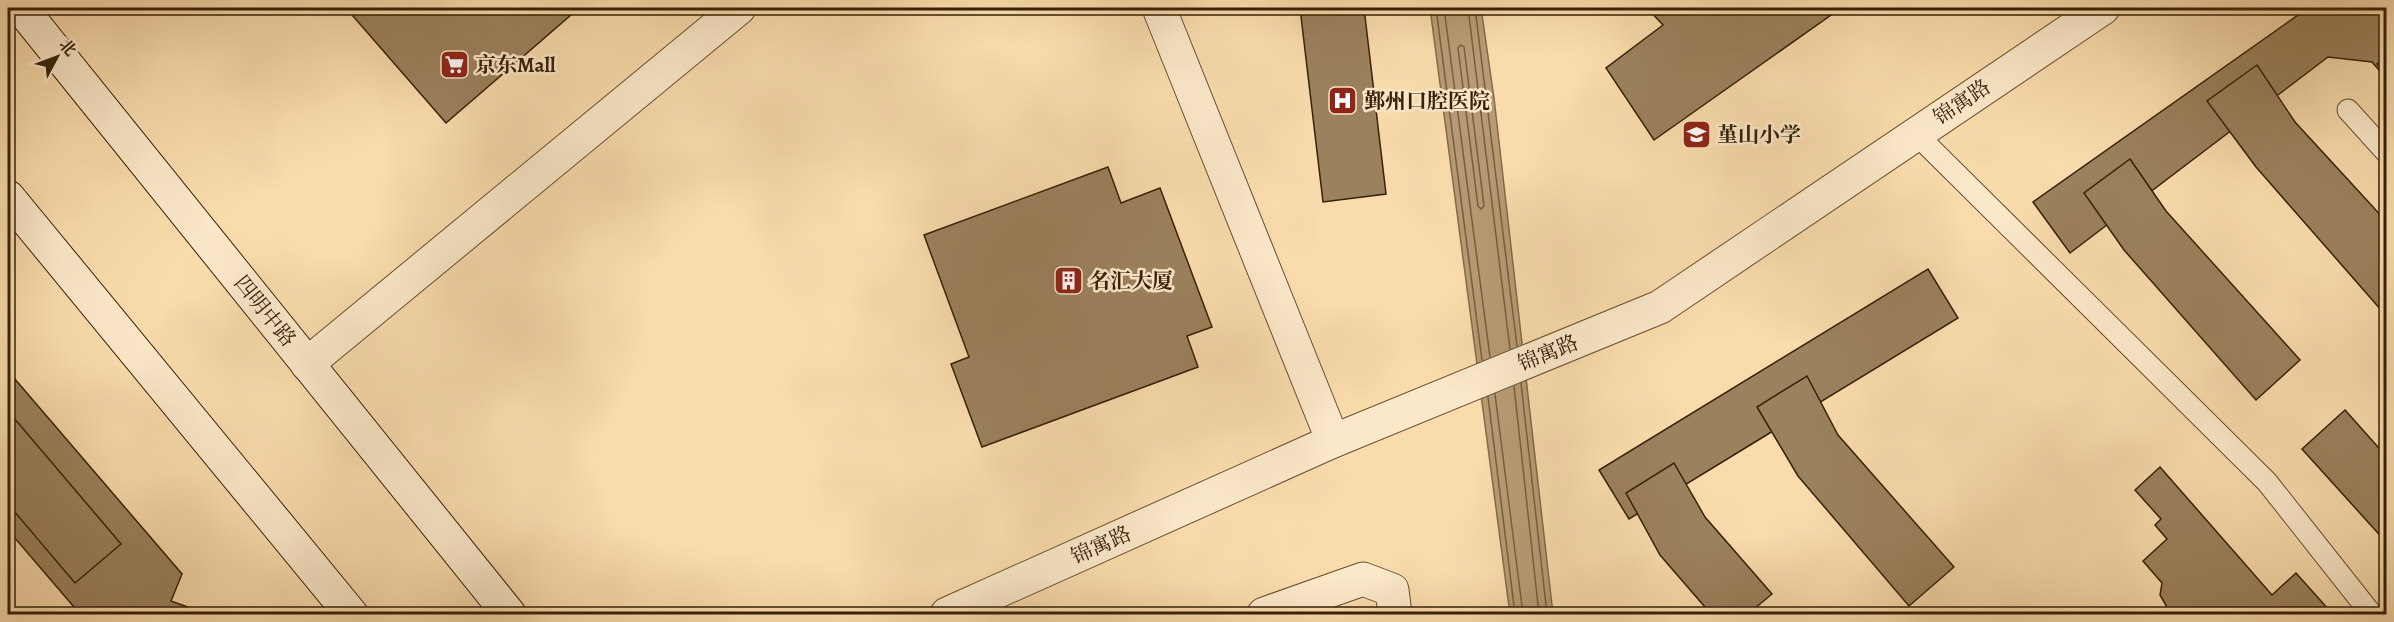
<svg xmlns="http://www.w3.org/2000/svg" width="2394" height="622" font-family="Alegreya,'Noto Serif SC',serif">
	<rect width="100%" height="100%" fill="#f9dbac"/>
	<filter id="stains"><feTurbulence type="fractalNoise" baseFrequency=".00333" numOctaves="4"/><feColorMatrix values="0 0 0 0 .2 0 0 0 0 .09 0 0 0 0 .02 0 0 0 .5 -.17"/></filter>
	<radialGradient id="worn" r=".72"><stop offset=".6" stop-color="#630" stop-opacity="0"/><stop offset="1" stop-color="#630" stop-opacity=".3"/></radialGradient>
	<polygon fill="#b79b74" stroke="#836a49" stroke-width="1.5" points="1430,8 1481,8 1494,98 1553,614 1510,614"/>
	<g fill="none" stroke-linecap="round" stroke-linejoin="round">
		<g stroke="#765e3e" stroke-width="1.5">
			<polyline points="1436,8 1482,360"/>
			<polyline points="1444,8 1490,357"/>
			<polyline points="1468,8 1510,349"/>
			<polyline points="1475,8 1517,346"/>
			<polygon points="1461,45 1464,47 1484,206 1481,209 1478,206 1458,48"/>
			<polyline points="1521,383 1547,614"/>
			<polyline points="1514,386 1539,614"/>
			<polyline points="1495,394 1523,614"/>
			<polyline points="1488,397 1515,614"/>
		</g>
	</g>
	<g fill="#9b815d" stroke="#362008" stroke-width="1.5">
		<polygon points="346,8 579,8 446,123"/>
		<polygon points="1300,8 1364,8 1386,194 1323,202"/>
		<polygon points="1647,8 1841,8 1654,140 1606,68 1663,25"/>
		<polygon points="2308,8 2361,8 2386,11 2386,78 2372,62 2328,57 2070,253 2033,202"/>
		<polygon points="2386,56 2386,75 2377,64"/>
		<polygon points="2257,65 2295,122 2386,221 2386,306 2382,311 2256,167 2207,101"/>
		<polygon points="2130,159 2166,211 2300,360 2256,400 2124,250 2084,193"/>
		<polygon points="1108,167 1121,203 1160,188 1212,327 1187,336 1198,367 982,447 951,364 969,357 924,235"/>
		<polygon points="1928,269 1958,318 1629,519 1599,470"/>
		<polygon points="8,371 182,574 171,601 207,614 80,614 8,530"/>
		<polygon points="1807,376 1838,435 1954,567 1909,606 1798,476 1757,407"/>
		<polygon points="2345,410 2386,456 2386,542 2302,449"/>
		<polygon points="8,411 121,544 75,583 8,504"/>
		<polygon points="1674,463 1705,517 1772,594 1748,614 1711,614 1660,555 1626,493"/>
		<polygon points="2160,467 2272,595 2296,573 2329,610 2324,614 2171,614 2160,595 2162,583 2143,561 2167,539 2155,525 2161,519 2135,490"/>
	</g>
	<g fill="none" stroke-linecap="round" stroke-linejoin="round">
		<defs>
			<g id="service">
				<polyline points="2348,110 2386,152"/>
				<polyline points="1916,134 2267,482 2369,611"/>
			</g>
			<g id="minor">
				<polyline points="1159,8 1333,441"/>
				<polyline points="307,364 739,8"/>
				<polyline points="1264,614 1363,579 1392,590 1395,614"/>
			</g>
			<polyline id="tertiary" points="947,614 1333,441 1660,307 2103,8"/>
			<g id="secondary">
				<polyline points="21,8 509,614"/>
				<polyline points="8,197 351,614"/>
			</g>
		</defs>
		<use href="#service" stroke="#674f31" stroke-width="23"/>
		<use href="#minor" stroke="#674f31" stroke-width="35"/>
		<use href="#tertiary" stroke="#674f31" stroke-width="35"/>
		<use href="#secondary" stroke="#362008" stroke-width="35"/>
		<use href="#service" stroke="#fbe8c9" stroke-width="21"/>
		<use href="#minor" stroke="#fbe8c9" stroke-width="33"/>
		<use href="#tertiary" stroke="#fbe8c9" stroke-width="33"/>
		<use href="#secondary" stroke="#fbe8c9" stroke-width="33"/>
	</g>
	<defs>
		<symbol id="supermarket-square" viewBox="-11 -11 22 22"><rect x="-9" y="-9" width="18" height="18" rx="4" fill="#8f2418" stroke="#fbe8c9"/><path d="M-6-5.5h2.5l.6 2H6L4.5 2H-2.5L-4.4-4H-6ZM-1.5 3.2a1.3 1.3 0 1 0 .1 0ZM3 3.2a1.3 1.3 0 1 0 .1 0Z" fill="#fff"/></symbol>
		<symbol id="hospital-square" viewBox="-11 -11 22 22"><rect x="-9" y="-9" width="18" height="18" rx="4" fill="#8f2418" stroke="#fbe8c9"/><path d="M-5-5h3v3.5h4V-5h3V5h-3V1.5h-4V5h-3Z" fill="#fff"/></symbol>
		<symbol id="school-square" viewBox="-11 -11 22 22"><rect x="-9" y="-9" width="18" height="18" rx="4" fill="#8f2418" stroke="#fbe8c9"/><path d="M0-5L7-2L0 1L-7-2ZM-4 1L0 2.5L4 1V4Q0 6-4 4Z" fill="#fff"/></symbol>
		<symbol id="building-square" viewBox="-11 -11 22 22"><rect x="-9" y="-9" width="18" height="18" rx="4" fill="#8f2418" stroke="#fbe8c9"/><path d="M-4-6H4V6H1V3H-1V6H-4ZM-2.5-4.3h1.7v1.8h-1.7ZM.8-4.3h1.7v1.8H.8ZM-2.5-1h1.7V.8h-1.7ZM.8-1h1.7V.8H.8Z" fill="#fff"/></symbol>
	</defs>
	<g fill-rule="evenodd">
		<use href="#supermarket-square" x="438" y="48" width="33" height="33"/>
		<use href="#hospital-square" x="1326" y="84" width="33" height="33"/>
		<use href="#school-square" x="1680" y="118" width="33" height="33"/>
		<use href="#building-square" x="1052" y="264" width="33" height="33"/>
	</g>
	<g text-anchor="middle" stroke-width="5" stroke-linejoin="round" paint-order="stroke">
		<g font-size="21" font-weight="bold" fill="#362008" stroke="#fbe8c9" text-anchor="start">
			<text x="475" y="72">京东Mall</text>
			<text x="1364" y="108">鄞州口腔医院</text>
			<text x="1717" y="142">堇山小学</text>
			<text x="1089" y="288">名汇大厦</text>
		</g>
		<g font-size="21" fill="#362008" stroke="#fbe8c9">
			<text transform="translate(1962 102) rotate(-34)" y="7">锦寓路</text>
			<text transform="translate(265 311) rotate(51)" y="7">四明中路</text>
			<text transform="translate(1548 353) rotate(-22)" y="7">锦寓路</text>
			<text transform="translate(1101 545) rotate(-24)" y="7">锦寓路</text>
		</g>
	</g>
	<rect width="2394" height="622" fill="none" stroke="#f9dbac" stroke-width="30"/>
	<rect x="9" y="9" width="2376" height="604" fill="none" stroke="#362008" stroke-width="3"/>
	<rect x="15" y="15" width="2364" height="592" fill="none" stroke="#362008" stroke-width="1.5"/>
	<g transform="translate(57 57) rotate(49)" stroke="#fbe8c9" stroke-width="4.5" paint-order="stroke">
	<path d="M0-4.5L10 22L0 15L-10 22Z" fill="#362008"/>
	<text y="-9" font-size="16" font-weight="bold" text-anchor="middle" fill="#362008">北</text>
	</g>
	<rect width="100%" height="100%" filter="url(#stains)"/>
	<rect width="100%" height="100%" fill="url(#worn)"/>
</svg>
